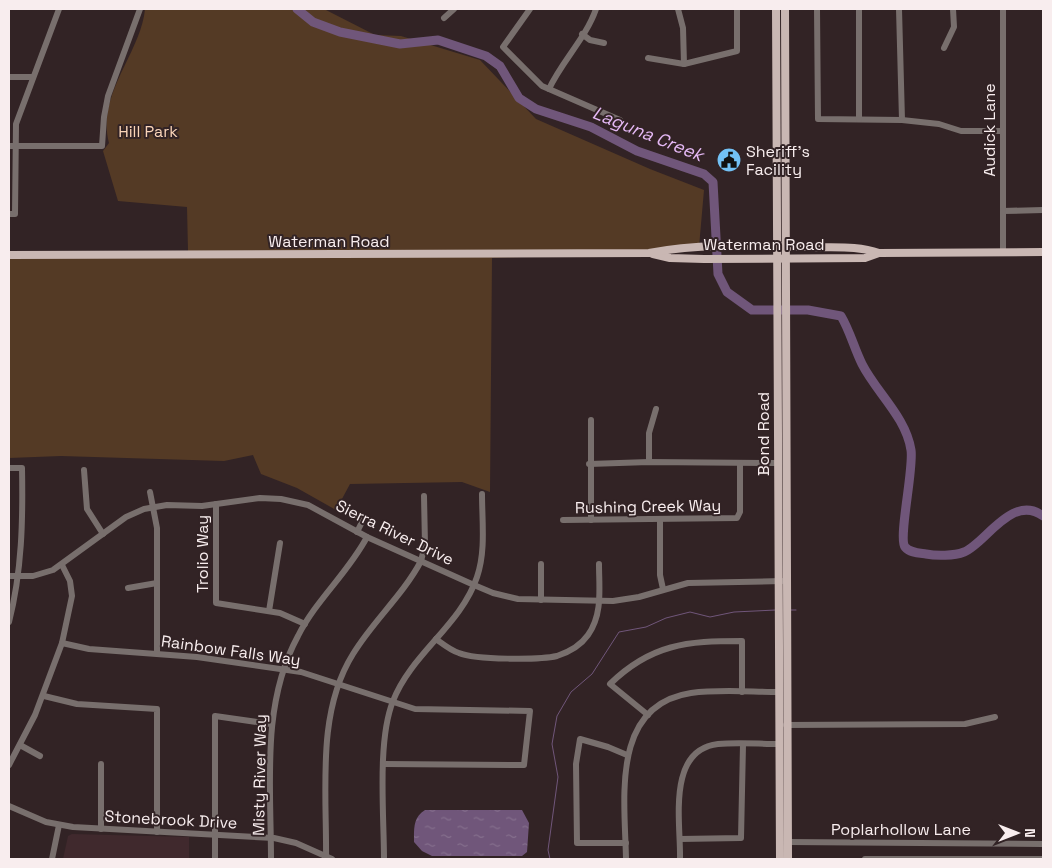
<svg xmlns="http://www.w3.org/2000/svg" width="1052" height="868" font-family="'Space Grotesk',sans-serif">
	<defs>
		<pattern id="water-ripples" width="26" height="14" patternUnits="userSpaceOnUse" patternTransform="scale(1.25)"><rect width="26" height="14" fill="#70567a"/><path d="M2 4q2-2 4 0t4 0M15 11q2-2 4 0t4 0" fill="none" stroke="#856f8d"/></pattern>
	</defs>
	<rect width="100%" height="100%" fill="#322325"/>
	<polygon fill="#40292d" points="72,834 189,837 189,859 63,859 68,836"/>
	<path fill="#543a25" d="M145 9H324L375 35 401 36 480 60 536 119 650 169 704 190 699 247 631 253 492 258 490 492 462 482 350 484 336 510 297 488 261 474 253 455 224 461 61 456 9 458V256L188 251 187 207 118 201 103 151 109 143C96 94 141 53 145 9Z"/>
	<path fill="url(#water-ripples)" d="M425 810H522L529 823 527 852 522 856H432L422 851 414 842C414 829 413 817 425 810Z"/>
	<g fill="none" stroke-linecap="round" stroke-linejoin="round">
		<g stroke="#70567a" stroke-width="1">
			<polyline points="790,610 796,610"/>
			<polyline points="550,859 548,850 558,777 552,744 557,716 571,692 592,674 619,632 646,627 666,618 690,612 710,617 734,612 776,610"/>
		</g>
		<path stroke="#70567a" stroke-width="9" d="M297 9 313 22 340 32 400 44 438 40 486 56 500 66 519 98 536 109 591 127 637 151 704 174 713 182 718 274 727 292 752 310H808L841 316C850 331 854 348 862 364 876 392 906 417 911 450 914 469 898 538 905 547 910 553 919 553 926 554 936 556 954 556 964 552 985 544 1012 493 1043 516"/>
		<g stroke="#786f6d" stroke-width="6">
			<polyline points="530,9 503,47 542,86 620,120"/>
			<polyline points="678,9 683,28 684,64"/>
			<polyline points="817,9 818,119 902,120 939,124 961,131 1003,131"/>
			<polyline points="899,9 902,120"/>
			<polyline points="1003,9 1003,211 1043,210"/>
			<polyline points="444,18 454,9"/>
			<polyline points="582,34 590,40 604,43"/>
			<polyline points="944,48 954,27 953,9"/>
			<polyline points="648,58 684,64 737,51 737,9"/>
			<polyline points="9,77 32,77"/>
			<path d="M549 89C562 61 586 38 596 9"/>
			<polyline points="859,119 859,9"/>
			<polyline points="9,146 102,146 104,117 108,96 140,9"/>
			<polyline points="1003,211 1003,252"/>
			<polyline points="9,214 15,214 16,124 59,9"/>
			<polyline points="649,462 649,433 656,409"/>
			<polyline points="589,464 649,462 777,463"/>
			<path d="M9 468H22C23 520 22 571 9 622"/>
			<polyline points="84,470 87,509 103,534"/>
			<polyline points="150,492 157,528 157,653"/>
			<polyline points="216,504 216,603 280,613 305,624"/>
			<polyline points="660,519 660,575 663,589"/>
			<polyline points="563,520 737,518 740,512 740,463"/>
			<polyline points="591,520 591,420"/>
			<polyline points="357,532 364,518"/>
			<polyline points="9,576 33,576 53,570 126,517 144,509 167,505 202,506 260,498 281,499 308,505 367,537 474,585 493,593 518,599 613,601 639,597 688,583 782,581"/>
			<polyline points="128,588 157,583"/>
			<polyline points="541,600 541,564"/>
			<polyline points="269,611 280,543"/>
			<path d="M436 639C443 644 450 650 459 653 475 660 540 660 557 656 569 652 581 645 588 635 603 614 599 588 599 564"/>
			<polyline points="62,643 89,649 197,657 301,672 415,709 530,711 524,765 384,764"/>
			<polyline points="44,696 77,704 157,709 157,832"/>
			<path d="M648 715 610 684C651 644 687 641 742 641V692"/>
			<polyline points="786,725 965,724 995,717"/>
			<polyline points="20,745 40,756"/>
			<polyline points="101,764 101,829"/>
			<polyline points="9,765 35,715 62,643 72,596 70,581 62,565"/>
			<polyline points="9,806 46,822 73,827 274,838 296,843 332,859"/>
			<polyline points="680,839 741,838 743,745"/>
			<polyline points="788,842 1043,844"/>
			<polyline points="626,843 577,843 576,764 580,739 608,747 627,755"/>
			<polyline points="52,859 59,825"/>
			<polyline points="215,859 215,716 271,724"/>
			<path d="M271 859C271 785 261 704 298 636 316 600 348 573 367 537"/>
			<path d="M326 859C327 792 316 713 353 654 373 621 403 595 421 561L425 545 424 496"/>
			<path d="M384 859C384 815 377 741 393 701 411 654 461 625 477 577 486 551 482 521 482 494"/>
			<path d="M626 859C625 800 610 705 691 693 720 689 751 692 779 692"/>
			<path d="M680 859C681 824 666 750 718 744 738 742 759 744 779 744"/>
			<polyline points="865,859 1043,859"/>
		</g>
		<g stroke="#c9b7b3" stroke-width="8">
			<polyline points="776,9 780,859"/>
			<polyline points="785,9 788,859"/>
			<polyline points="653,254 670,258 704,259 865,258 879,253 1043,252"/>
			<path d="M9 255 649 253C701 243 757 246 810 247 833 248 857 245 879 253"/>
		</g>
	</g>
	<defs>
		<symbol id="civic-disc" viewBox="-11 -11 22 22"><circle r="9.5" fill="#72c1f5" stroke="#322325"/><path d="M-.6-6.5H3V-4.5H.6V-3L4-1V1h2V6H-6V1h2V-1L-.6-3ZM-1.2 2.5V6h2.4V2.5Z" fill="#111"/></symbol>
	</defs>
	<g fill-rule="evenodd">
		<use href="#civic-disc" x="715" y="146" width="28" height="28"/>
	</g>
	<g text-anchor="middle" stroke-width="4" stroke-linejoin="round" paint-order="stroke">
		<g font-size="16" fill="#f8edee" stroke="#322325">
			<text transform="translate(989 130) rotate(-90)" y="6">Audick Lane</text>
			<text x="329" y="247">Waterman Road</text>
			<text x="764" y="250">Waterman Road</text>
			<text transform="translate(763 434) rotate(-90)" y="6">Bond Road</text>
			<text transform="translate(648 506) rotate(-1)" y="6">Rushing Creek Way</text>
			<text transform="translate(395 532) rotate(26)" y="6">Sierra River Drive</text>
			<text transform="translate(202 554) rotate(-90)" y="6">Trolio Way</text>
			<text transform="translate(231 650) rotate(8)" y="6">Rainbow Falls Way</text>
			<text transform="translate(259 775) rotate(-89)" y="6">Misty River Way</text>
			<text transform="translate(171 819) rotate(3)" y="6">Stonebrook Drive</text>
			<text x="901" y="835">Poplarhollow Lane</text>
		</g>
		<g font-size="16" fill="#fad4b8" stroke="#322325">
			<text x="148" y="137">Hill Park</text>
		</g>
		<g font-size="16" fill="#f8edee" stroke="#322325" text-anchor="start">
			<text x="746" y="157">Sheriff's<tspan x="746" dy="18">Facility</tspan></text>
		</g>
		<g font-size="18" font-style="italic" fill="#e4b8f4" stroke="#322325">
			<text transform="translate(648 134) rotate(22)" y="6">Laguna Creek</text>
		</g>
	</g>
	<rect width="1052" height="868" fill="none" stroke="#f8edee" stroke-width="20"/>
	<g transform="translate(1017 833) rotate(90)" stroke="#322325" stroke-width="4" paint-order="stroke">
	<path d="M0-4L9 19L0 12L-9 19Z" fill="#f8edee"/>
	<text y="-8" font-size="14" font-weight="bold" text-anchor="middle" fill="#f8edee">N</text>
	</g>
</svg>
